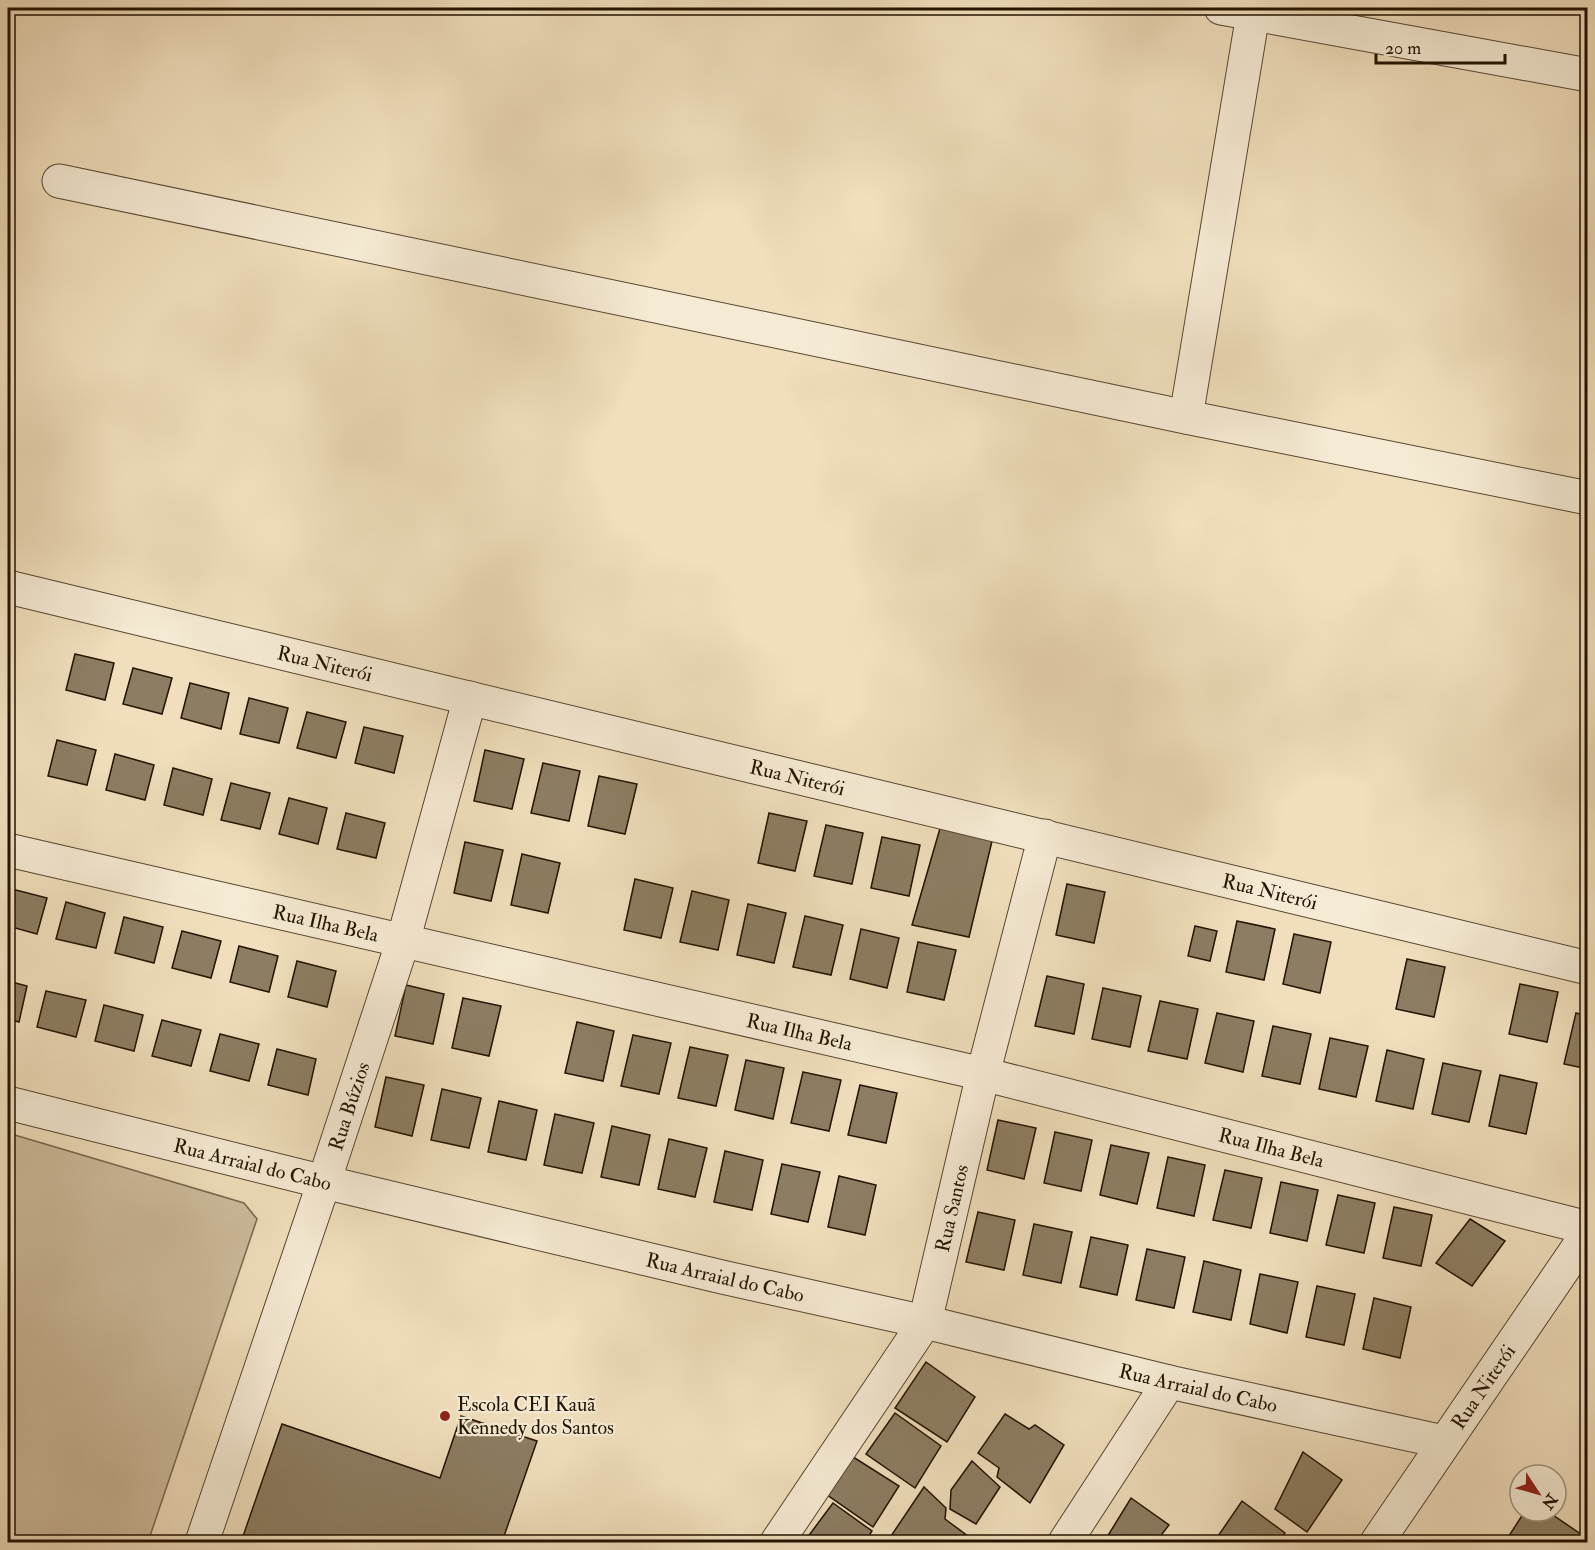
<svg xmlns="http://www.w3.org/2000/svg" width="1595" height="1550" font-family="'IM FELL Double Pica',serif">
	<rect width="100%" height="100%" fill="#f0debc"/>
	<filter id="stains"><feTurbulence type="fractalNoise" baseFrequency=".00333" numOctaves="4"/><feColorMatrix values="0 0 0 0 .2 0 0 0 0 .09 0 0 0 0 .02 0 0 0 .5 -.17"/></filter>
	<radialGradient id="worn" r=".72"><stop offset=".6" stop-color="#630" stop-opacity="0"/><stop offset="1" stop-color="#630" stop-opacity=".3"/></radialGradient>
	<polygon fill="#cdbb9c" stroke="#78674e" stroke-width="1.5" points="8,1133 244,1203 257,1219 148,1542 8,1542"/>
	<g fill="#8d7d62" stroke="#221300" stroke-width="1.5">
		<polygon points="75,654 114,663 105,700 66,690"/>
		<polygon points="133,668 172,678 162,714 123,704"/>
		<polygon points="190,683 229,693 221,729 181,718"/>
		<polygon points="249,698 288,708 279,743 240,734"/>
		<polygon points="307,712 346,722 336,758 297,748"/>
		<polygon points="364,727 403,736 394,773 355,763"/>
		<polygon points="57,740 96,750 87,785 48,776"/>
		<polygon points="485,750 524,759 512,809 474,801"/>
		<polygon points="115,754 154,765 145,800 106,790"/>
		<polygon points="543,763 580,771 569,821 531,813"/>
		<polygon points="173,768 212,779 203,815 164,805"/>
		<polygon points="599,776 637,784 625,834 588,826"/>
		<polygon points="231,783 270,793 260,829 221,820"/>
		<polygon points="289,798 327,808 318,844 279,834"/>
		<polygon points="346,813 385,823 376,858 337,849"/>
		<polygon points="769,813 807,821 795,871 758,863"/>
		<polygon points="826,825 863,833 852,884 814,876"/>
		<polygon points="941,825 993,837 969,937 912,925"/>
		<polygon points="882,837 920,845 909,896 871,888"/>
		<polygon points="465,842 503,850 491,901 454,893"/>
		<polygon points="522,854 560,863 548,913 511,905"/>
		<polygon points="635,879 673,888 661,938 624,930"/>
		<polygon points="1067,884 1105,892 1094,943 1056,935"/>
		<polygon points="8,888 47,898 37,934 8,926"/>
		<polygon points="692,891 729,900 718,950 680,942"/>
		<polygon points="66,902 105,913 96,948 56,939"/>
		<polygon points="748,904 786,913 774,963 737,955"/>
		<polygon points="805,916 843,925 831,975 793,967"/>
		<polygon points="124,917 163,927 154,963 115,953"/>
		<polygon points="1237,921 1275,929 1264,980 1226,972"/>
		<polygon points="1195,926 1217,931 1210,961 1188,956"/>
		<polygon points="861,929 899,938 887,988 850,979"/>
		<polygon points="182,931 221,941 211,978 172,968"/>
		<polygon points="1294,934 1331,942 1320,993 1283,984"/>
		<polygon points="918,942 956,950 944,1000 907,992"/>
		<polygon points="239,946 278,956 269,992 230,982"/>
		<polygon points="1407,959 1445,967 1434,1017 1396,1009"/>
		<polygon points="297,961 336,971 327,1007 288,997"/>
		<polygon points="1047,976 1084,984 1074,1034 1035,1026"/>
		<polygon points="8,981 27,986 19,1022 8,1019"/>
		<polygon points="1520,984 1558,992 1547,1042 1509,1034"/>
		<polygon points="406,985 444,994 433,1044 395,1036"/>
		<polygon points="1103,988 1141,996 1130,1047 1092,1039"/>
		<polygon points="46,991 86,1000 76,1037 37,1027"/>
		<polygon points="463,998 501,1006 489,1056 452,1048"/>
		<polygon points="1160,1001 1198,1009 1187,1059 1148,1051"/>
		<polygon points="104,1005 143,1015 134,1051 95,1041"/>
		<polygon points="1217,1013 1254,1021 1243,1072 1205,1063"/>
		<polygon points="1576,1013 1588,1016 1588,1069 1564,1064"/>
		<polygon points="162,1020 201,1030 191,1066 152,1056"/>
		<polygon points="577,1022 614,1031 603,1081 565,1073"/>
		<polygon points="1273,1026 1311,1034 1300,1084 1262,1076"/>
		<polygon points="220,1034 259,1044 249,1081 210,1071"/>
		<polygon points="633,1035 671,1043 659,1094 621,1086"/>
		<polygon points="1330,1038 1368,1046 1356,1097 1319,1089"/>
		<polygon points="690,1047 728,1055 716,1106 678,1098"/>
		<polygon points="277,1049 316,1059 308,1095 268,1085"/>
		<polygon points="1387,1050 1424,1059 1413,1109 1376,1101"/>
		<polygon points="746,1060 784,1068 773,1119 735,1110"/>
		<polygon points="1443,1063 1481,1071 1469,1122 1432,1114"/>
		<polygon points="803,1072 841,1080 829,1131 791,1123"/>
		<polygon points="1500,1075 1537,1083 1526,1134 1489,1126"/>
		<polygon points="386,1077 424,1085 412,1136 375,1127"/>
		<polygon points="860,1085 897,1093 886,1143 848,1135"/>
		<polygon points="442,1089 481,1098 469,1148 431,1140"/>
		<polygon points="499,1101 537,1110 526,1160 488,1152"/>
		<polygon points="555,1114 594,1123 582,1173 544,1165"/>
		<polygon points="998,1120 1036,1128 1024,1179 987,1170"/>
		<polygon points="612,1126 650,1135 639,1185 601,1177"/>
		<polygon points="1055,1132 1092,1140 1081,1191 1044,1183"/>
		<polygon points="669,1139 707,1148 695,1197 658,1189"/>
		<polygon points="1111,1145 1149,1153 1137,1204 1100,1195"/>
		<polygon points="725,1151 763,1160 752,1210 714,1202"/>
		<polygon points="1168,1157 1205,1165 1194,1216 1157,1208"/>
		<polygon points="782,1164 820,1172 808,1222 771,1214"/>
		<polygon points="1225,1170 1262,1178 1251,1228 1213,1220"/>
		<polygon points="839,1176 876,1185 865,1235 828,1227"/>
		<polygon points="1281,1182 1318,1190 1307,1241 1270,1233"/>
		<polygon points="1338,1195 1375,1203 1364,1253 1326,1245"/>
		<polygon points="1394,1207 1432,1215 1421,1266 1383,1258"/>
		<polygon points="978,1212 1015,1220 1004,1270 966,1262"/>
		<polygon points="1470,1219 1505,1241 1472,1286 1436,1263"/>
		<polygon points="1034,1224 1072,1232 1061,1283 1023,1275"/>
		<polygon points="1091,1237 1128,1245 1117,1295 1080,1287"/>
		<polygon points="1147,1249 1185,1257 1174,1308 1136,1300"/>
		<polygon points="1204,1261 1241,1270 1231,1320 1193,1312"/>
		<polygon points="1260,1274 1298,1282 1287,1333 1250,1324"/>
		<polygon points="1317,1286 1355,1294 1344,1345 1306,1337"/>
		<polygon points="1374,1298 1411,1307 1400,1358 1363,1349"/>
		<polygon points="926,1362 975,1397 947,1442 895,1408"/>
		<polygon points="895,1413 941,1446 915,1488 866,1454"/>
		<polygon points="1005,1414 1029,1429 1035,1425 1064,1445 1030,1503 997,1477 999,1468 978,1453"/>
		<polygon points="461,1416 537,1441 502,1542 241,1542 282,1424 440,1478"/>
		<polygon points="1303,1452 1342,1480 1307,1532 1275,1509"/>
		<polygon points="850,1455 899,1486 873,1527 823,1492"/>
		<polygon points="972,1461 1000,1487 976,1524 950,1509 951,1490"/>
		<polygon points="924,1487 946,1508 945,1519 976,1542 887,1542"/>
		<polygon points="1131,1498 1169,1525 1156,1542 1104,1542"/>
		<polygon points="1242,1501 1285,1533 1279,1542 1214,1542"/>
		<polygon points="833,1503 872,1531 865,1542 804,1542"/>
		<polygon points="1525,1511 1547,1511 1588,1539 1588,1542 1505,1542"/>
	</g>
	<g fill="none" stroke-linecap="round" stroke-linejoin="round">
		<defs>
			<g id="minor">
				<polyline points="1221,8 1588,75"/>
				<polyline points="59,181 1186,417 1588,498"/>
				<polyline points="1186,417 1254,8"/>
				<path id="s1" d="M8 587 1588 968"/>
				<path id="s2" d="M8 850 983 1074 1588 1228"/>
				<path id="s3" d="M8 1103 324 1182 722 1277 925 1322 1169 1382 1444 1442"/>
				<path id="s4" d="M202 1542 324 1182 403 941 470 698"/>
				<path id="s5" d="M777 1542 925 1322 983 1074 1045 836"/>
				<polyline points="1065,1542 1169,1382"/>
				<path id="s6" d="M1377 1542 1588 1233"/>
			</g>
		</defs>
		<use href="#minor" stroke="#56462f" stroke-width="35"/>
		<use href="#minor" stroke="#f5ead3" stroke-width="33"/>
	</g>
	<circle fill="#8f2418" stroke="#f5ead3" stroke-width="2" cx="445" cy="1416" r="6"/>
	<g text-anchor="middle" stroke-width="4.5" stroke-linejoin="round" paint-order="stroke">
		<g font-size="20" fill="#221300" stroke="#f5ead3">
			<text dy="7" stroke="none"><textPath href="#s1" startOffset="326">Rua Niterói</textPath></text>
			<text dy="7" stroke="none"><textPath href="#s1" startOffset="812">Rua Niterói</textPath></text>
			<text dy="7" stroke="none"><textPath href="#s1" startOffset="1298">Rua Niterói</textPath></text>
			<text dy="7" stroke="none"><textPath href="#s2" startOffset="326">Rua Ilha Bela</textPath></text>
			<text dy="7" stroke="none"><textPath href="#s2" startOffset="812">Rua Ilha Bela</textPath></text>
			<text dy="7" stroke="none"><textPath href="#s4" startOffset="460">Rua Búzios</textPath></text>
			<text dy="7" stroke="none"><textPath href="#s2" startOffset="1298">Rua Ilha Bela</textPath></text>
			<text dy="7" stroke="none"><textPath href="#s3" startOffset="252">Rua Arraial do Cabo</textPath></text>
			<text dy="7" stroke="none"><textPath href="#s5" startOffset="382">Rua Santos</textPath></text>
			<text dy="7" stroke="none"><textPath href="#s3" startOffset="738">Rua Arraial do Cabo</textPath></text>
			<text dy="7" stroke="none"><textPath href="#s6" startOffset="188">Rua Niterói</textPath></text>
			<text dy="7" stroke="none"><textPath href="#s3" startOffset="1224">Rua Arraial do Cabo</textPath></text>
		</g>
		<g font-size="20" fill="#221300" stroke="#f5ead3" text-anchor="start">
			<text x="457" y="1411">Escola CEI Kauã<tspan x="457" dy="23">Kennedy dos Santos</tspan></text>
		</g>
	</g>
	<rect width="1595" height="1550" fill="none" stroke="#f0debc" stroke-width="30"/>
	<rect x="9" y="9" width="1577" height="1532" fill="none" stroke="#221300" stroke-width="3"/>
	<rect x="15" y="15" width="1565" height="1520" fill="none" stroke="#221300" stroke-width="1.5"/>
	<g transform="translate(1538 1493) rotate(126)"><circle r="28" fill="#f5ead3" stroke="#a1947f" stroke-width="1.5"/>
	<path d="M0-4.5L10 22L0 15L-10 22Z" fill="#8f2418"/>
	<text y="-9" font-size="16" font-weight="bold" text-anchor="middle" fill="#221300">N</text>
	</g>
	<path d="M1376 54v9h129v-9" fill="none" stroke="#221300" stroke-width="3"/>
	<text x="1385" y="54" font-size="18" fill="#221300" stroke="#f5ead3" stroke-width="4.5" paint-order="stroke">20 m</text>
	<rect width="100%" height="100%" filter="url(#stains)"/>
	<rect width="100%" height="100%" fill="url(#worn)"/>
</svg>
